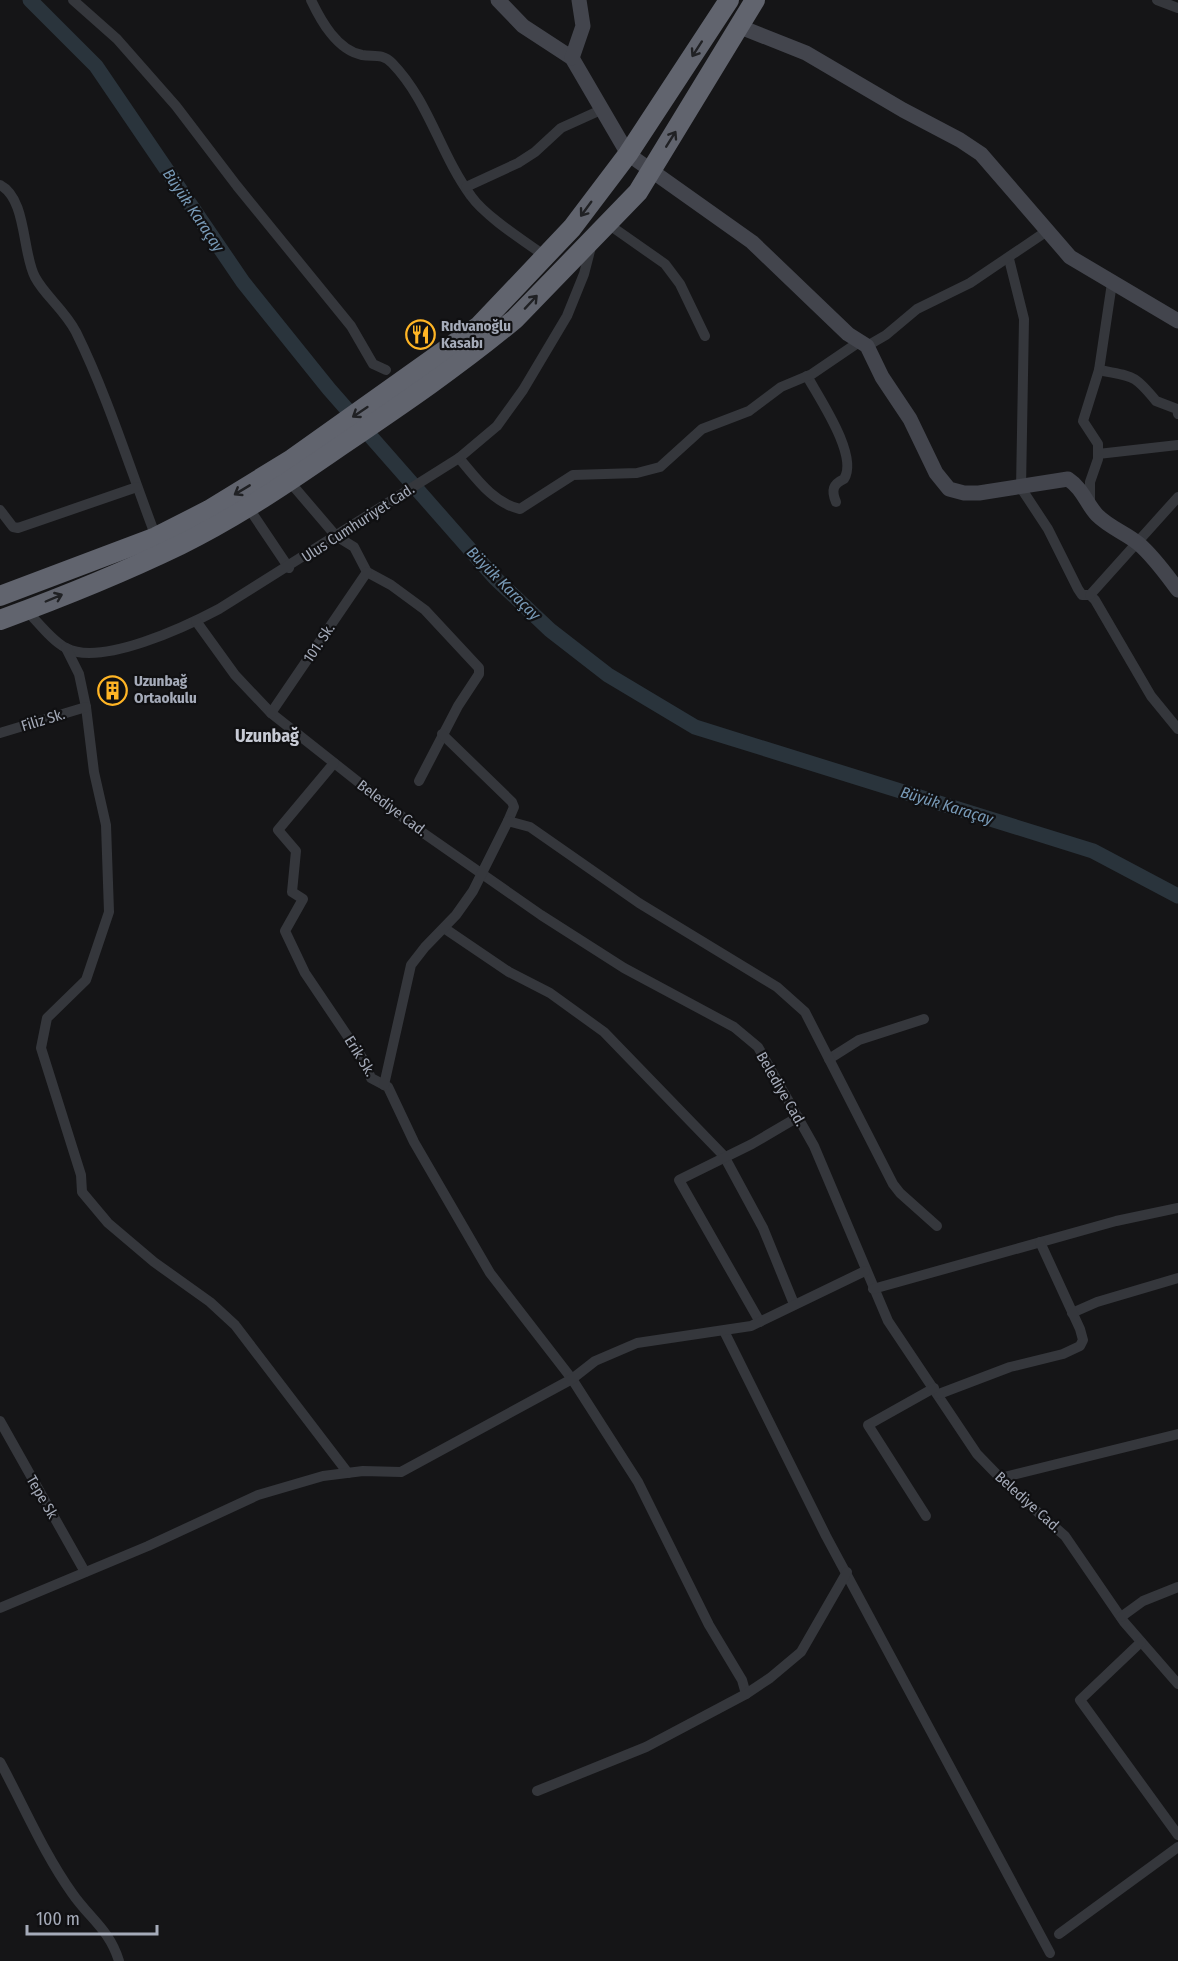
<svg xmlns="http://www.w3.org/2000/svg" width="1178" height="1961" font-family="'Fira Sans Condensed',sans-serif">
	<rect width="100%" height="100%" fill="#151517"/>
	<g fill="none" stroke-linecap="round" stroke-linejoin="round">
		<polyline stroke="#2a343c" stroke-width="15" points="30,0 96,66 243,282 329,389 495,578 550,630 608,675 695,727 1093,851 1178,896"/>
		<g stroke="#35373c" stroke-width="10">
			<polyline points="73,0 117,39 176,106 237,186 351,326 373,364 386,370"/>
			<path d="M311 0C321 21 337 50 362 55 374 57 382 53 392 63 429 101 440 154 471 196 485 216 524 241 545 256"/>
			<polyline points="1157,0 1178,8"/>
			<path d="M0 185C27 199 22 253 35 277 45 296 64 309 76 332 108 397 130 469 156 537"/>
			<polyline points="466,187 518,163 535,152 561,128 603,109"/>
			<polyline points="608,224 665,264 680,284 705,336"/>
			<polyline points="1009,259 1024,319 1021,488 1048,529 1078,589 1082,595 1090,595 1095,600 1151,696 1178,729"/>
			<polyline points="867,346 886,335 917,309 970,283 1047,231"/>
			<path d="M1099 370C1133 377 1133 373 1156 401L1177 409 1178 414"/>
			<path d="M807 376C819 398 859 456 844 479 833 484 831 490 836 502"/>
			<polyline points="1098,454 1178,445"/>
			<path d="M459 458C476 478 493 503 520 509L573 475 637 473 660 467 702 429 749 411 781 387 812 374 859 342"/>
			<polyline points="289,481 336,536 354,547 367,572 391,585 425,610 479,668 479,674 458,706 419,781"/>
			<polyline points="1090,504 1090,482 1098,459 1098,444 1083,421 1099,370 1112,283"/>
			<polyline points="248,507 289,568"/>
			<polyline points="0,510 13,527 18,528 137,487"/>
			<polyline points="1090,595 1178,497"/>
			<path d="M26 610C38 622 52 641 66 648 101 667 187 626 219 609L459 458 497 426 523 390 567 316 584 274 592 243"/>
			<polyline points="196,621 235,675 271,713 419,830 541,915 624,968 734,1027 758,1047 814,1146 888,1321 977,1454 1010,1488 1065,1536 1124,1622 1178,1684"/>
			<polyline points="66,648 79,674 86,707 94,772 106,825 109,912 86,980 47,1018 41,1048 81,1175 82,1192 108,1223 154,1262 210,1302 235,1325 348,1473"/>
			<polyline points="271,713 367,572"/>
			<polyline points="0,733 86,707"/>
			<polyline points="442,734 512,802 514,807 508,821"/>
			<polyline points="334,763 278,830 296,851 292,892 303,899 285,931 305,973 363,1059 371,1078 388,1087 414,1142 490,1273 572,1379 638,1482 709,1625 742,1680 746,1694"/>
			<polyline points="444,928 509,972 550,993 604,1032 724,1156 763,1228 794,1304"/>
			<polyline points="829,1059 859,1040 924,1019"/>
			<polyline points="384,1085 411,965 425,947 456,915 473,891 508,821 530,827 639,903 777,987 805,1012 893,1184 900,1193 937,1226"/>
			<polyline points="873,1289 1116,1221 1178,1208"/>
			<polyline points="1072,1313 1097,1302 1178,1278"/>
			<polyline points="760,1322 679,1180 752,1144 798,1117"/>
			<polyline points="724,1331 826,1536 1050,1953"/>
			<polyline points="939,1394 1010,1367 1063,1354 1080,1346 1083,1340 1080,1329 1040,1242"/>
			<polyline points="0,1421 85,1572"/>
			<polyline points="1000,1478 1178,1434"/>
			<polyline points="926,1516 868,1425 934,1388"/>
			<polyline points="0,1608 148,1546 258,1495 323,1476 363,1471 401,1472 572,1379 595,1361 637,1343 751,1326 865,1271"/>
			<polyline points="1121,1617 1143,1601 1178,1587"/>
			<polyline points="1141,1642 1080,1700 1178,1835"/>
			<path d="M0 1762C24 1806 43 1852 72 1893 90 1919 109 1929 119 1961"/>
			<polyline points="537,1791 646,1747 746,1694 770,1678 801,1652 847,1572"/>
			<polyline points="1059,1934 1178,1847"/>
		</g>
		<g stroke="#43454d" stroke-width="15">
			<path d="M498 0 523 26 572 58 628 154 752 242 848 334 867 346 882 377 910 419 936 473 949 489 964 493H979L1068 479C1083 489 1086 503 1097 515 1110 528 1126 533 1139 544 1154 557 1166 574 1178 590"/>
			<polyline points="738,26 806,53 903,110 960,140 981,154 1070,257 1178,321"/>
			<polyline points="572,58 583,26 579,0"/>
		</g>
		<g stroke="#61646e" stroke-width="20">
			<polyline points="0,596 156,537 209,510 292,459 479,326 572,228 628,154 729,0"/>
			<path d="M0 620C60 598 122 573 180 545 237 517 290 481 342 445 401 405 460 365 515 319L638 192 755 0"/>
		</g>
	</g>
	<defs><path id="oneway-shaft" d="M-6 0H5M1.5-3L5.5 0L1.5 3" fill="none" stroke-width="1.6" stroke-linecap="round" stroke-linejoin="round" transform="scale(1.5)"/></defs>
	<g stroke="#202124">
		<use href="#oneway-shaft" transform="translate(697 49) rotate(123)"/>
		<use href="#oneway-shaft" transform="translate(671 139) rotate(-58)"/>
		<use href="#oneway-shaft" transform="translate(586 209) rotate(126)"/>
		<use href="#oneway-shaft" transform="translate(531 302) rotate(-47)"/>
		<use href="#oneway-shaft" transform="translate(360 412) rotate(146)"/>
		<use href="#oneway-shaft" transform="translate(242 490) rotate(149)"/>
		<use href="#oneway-shaft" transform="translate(54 598) rotate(-23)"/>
	</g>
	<defs>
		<symbol id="restaurant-ring" viewBox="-11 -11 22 22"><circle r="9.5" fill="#101012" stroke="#ffb525" stroke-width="1.5"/><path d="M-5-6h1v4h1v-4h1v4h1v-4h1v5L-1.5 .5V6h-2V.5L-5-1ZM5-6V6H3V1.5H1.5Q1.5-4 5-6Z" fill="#ffb525"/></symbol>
		<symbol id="building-ring" viewBox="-11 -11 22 22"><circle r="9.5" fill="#101012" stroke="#ffb525" stroke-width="1.5"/><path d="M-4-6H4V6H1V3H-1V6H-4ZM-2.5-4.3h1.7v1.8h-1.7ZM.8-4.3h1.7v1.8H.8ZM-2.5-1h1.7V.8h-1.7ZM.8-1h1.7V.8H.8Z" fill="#ffb525"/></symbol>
	</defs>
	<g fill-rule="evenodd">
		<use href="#restaurant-ring" x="404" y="318" width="33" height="33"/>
		<use href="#building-ring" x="96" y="674" width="33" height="33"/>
	</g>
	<g text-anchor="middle" stroke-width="4.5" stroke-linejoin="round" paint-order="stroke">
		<g font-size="15" font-weight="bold" fill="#a5abb9" stroke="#101012" text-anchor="start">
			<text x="441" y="331">Rıdvanoğlu<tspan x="441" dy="17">Kasabı</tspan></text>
			<text x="134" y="686">Uzunbağ<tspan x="134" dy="17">Ortaokulu</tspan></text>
		</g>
		<g font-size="15" fill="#a5abb9" stroke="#101012">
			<text transform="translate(358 523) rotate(-33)" y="5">Ulus Cumhuriyet Cad.</text>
			<text transform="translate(319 643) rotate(-56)" y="5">101. Sk.</text>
			<text transform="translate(43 720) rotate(-17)" y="5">Filiz Sk.</text>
			<text transform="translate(392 808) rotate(37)" y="5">Belediye Cad.</text>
			<text transform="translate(360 1056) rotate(58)" y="5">Erik Sk.</text>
			<text transform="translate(781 1089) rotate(60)" y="5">Belediye Cad.</text>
			<text transform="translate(42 1497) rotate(60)" y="5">Tepe Sk</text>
			<text transform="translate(1028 1502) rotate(42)" y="5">Belediye Cad.</text>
		</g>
		<g font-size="16" font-style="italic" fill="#789ab7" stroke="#101012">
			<text transform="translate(194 210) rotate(56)" y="6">Büyük Karaçay</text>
			<text transform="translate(504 583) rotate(45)" y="6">Büyük Karaçay</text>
			<text transform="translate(947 805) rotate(17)" y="6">Büyük Karaçay</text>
		</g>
		<g font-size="18" font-weight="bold" fill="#c7cad4" stroke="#101012">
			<text x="267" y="742">Uzunbağ</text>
		</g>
	</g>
	<path d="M27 1925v9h130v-9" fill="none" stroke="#a5abb9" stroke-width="3"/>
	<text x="36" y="1925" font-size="18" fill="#a5abb9" stroke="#101012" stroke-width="4.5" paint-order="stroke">100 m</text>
</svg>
